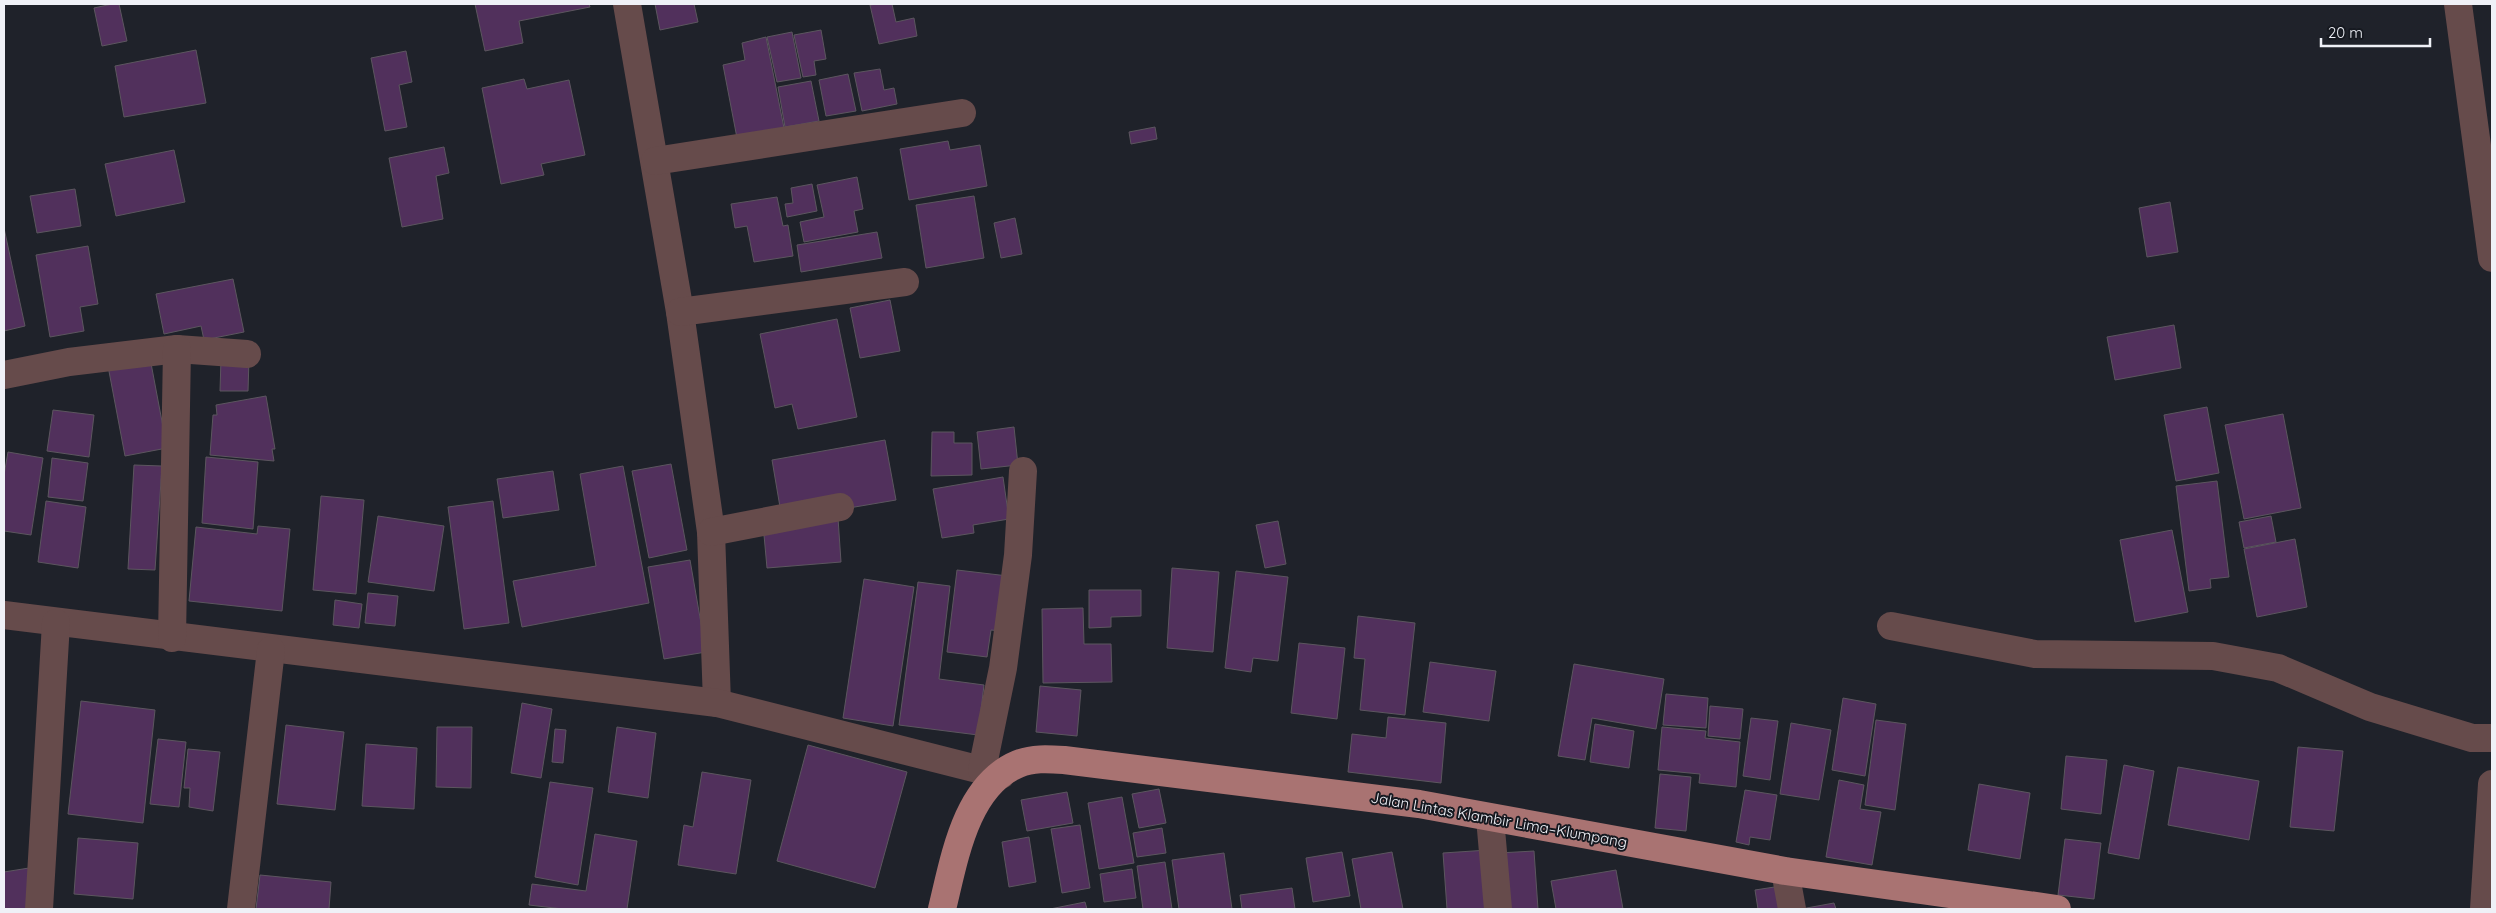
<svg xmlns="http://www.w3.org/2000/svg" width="2496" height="913" font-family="Quicksand,sans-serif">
	<rect width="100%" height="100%" fill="#1f222a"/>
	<g fill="#51305c" stroke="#5c565f">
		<polygon points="112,4 119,4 127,41 102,46 94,8"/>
		<polygon points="475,4 589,4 590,7 519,21 523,43 485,51"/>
		<polygon points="655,4 694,4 698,22 660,30"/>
		<polygon points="878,4 892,4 896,22 914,18 917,36 879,44 870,5"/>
		<polygon points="821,30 826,59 814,61 816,75 803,77 794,35"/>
		<polygon points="792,32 801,78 777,82 767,37"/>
		<polygon points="766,37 784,128 737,138 723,65 745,60 742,43"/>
		<polygon points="196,50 206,103 124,117 115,66"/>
		<polygon points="406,51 412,82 399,85 407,127 385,131 371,58"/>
		<polygon points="880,69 884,90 894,88 897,104 862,111 854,73"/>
		<polygon points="848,74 856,111 826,116 819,80"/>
		<polygon points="524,79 527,89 569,80 585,155 541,164 544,175 501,184 482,88"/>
		<polygon points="811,81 819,121 785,127 778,87"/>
		<polygon points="1155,127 1157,139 1131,144 1129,132"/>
		<polygon points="948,141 950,150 980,145 987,186 909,200 900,149"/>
		<polygon points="444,147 449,173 436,176 443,219 402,227 389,158"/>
		<polygon points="174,150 185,202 116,216 105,164"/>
		<polygon points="857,177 863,209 854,211 858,232 804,242 800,222 824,217 817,185"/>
		<polygon points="812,184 817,211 787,217 785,204 793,203 791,188"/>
		<polygon points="75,189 81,226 37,233 30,196"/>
		<polygon points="974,196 984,258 926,268 916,205"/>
		<polygon points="777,197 783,226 788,225 793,256 754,262 747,226 735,228 731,204"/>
		<polygon points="2170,202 2178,252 2147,257 2139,208"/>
		<polygon points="1015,218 1022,254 1001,258 994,223"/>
		<polygon points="4,228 25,326 4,331"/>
		<polygon points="877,232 882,258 801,272 797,245"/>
		<polygon points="88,246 98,304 80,307 84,331 50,337 36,255"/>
		<polygon points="233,279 244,332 204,340 201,326 164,334 156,294"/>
		<polygon points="890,300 900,351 860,358 850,308"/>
		<polygon points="837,319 857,417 798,429 792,404 775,408 760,334"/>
		<polygon points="2174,325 2181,368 2115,380 2107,337"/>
		<polygon points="150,358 167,448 125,456 108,366"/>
		<polygon points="221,359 249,359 248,391 220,391"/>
		<polygon points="266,396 275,449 272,449 274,461 210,455 213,415 217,415 216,405"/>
		<polygon points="2207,407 2219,473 2176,481 2164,415"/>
		<polygon points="53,410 94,415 89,457 47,451"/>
		<polygon points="2283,414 2301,508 2244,519 2225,425"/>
		<polygon points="1014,427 1018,465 981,469 977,432"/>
		<polygon points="932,432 954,432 954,443 972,443 972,475 931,476"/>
		<polygon points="885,440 896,500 843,509 780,507 772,460"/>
		<polygon points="8,452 43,458 31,535 4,531 4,475"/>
		<polygon points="206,457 258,462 253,529 202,523"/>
		<polygon points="52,458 88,463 83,501 48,497"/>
		<polygon points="671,464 687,550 649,558 632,471"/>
		<polygon points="134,465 162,466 155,570 128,569"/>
		<polygon points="623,466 649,603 522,627 513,581 596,566 580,474"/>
		<polygon points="553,471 559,510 503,518 497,479"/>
		<polygon points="1003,477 1009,519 973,525 974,533 942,538 933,489"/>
		<polygon points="2217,481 2229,577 2210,579 2211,588 2189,591 2176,486"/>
		<polygon points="321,496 364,500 356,594 313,590"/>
		<polygon points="46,501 86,507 78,568 38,562"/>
		<polygon points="493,501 509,623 464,629 448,507"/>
		<polygon points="378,516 444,526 434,591 368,582"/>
		<polygon points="2271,516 2276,542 2244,548 2239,522"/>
		<polygon points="838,518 841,562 767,568 763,524"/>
		<polygon points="1278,521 1286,564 1265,568 1256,525"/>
		<polygon points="258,526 290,529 282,611 189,601 196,527 257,534"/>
		<polygon points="2172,530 2188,612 2135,622 2120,540"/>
		<polygon points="2295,539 2307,607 2257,617 2244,549"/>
		<polygon points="690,560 706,652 664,659 648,567"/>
		<polygon points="1172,568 1219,572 1213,652 1167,648"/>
		<polygon points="957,570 1008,576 1001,631 991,630 987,657 947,652"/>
		<polygon points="1236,571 1288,577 1278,661 1253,658 1251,672 1225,668"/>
		<polygon points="864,579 914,587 893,726 843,718"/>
		<polygon points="918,582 950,586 939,679 984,685 978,735 899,725"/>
		<polygon points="1089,590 1141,590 1141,616 1111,617 1111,627 1089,628"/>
		<polygon points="368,593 398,596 395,626 365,623"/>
		<polygon points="335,600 362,604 359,628 333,625"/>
		<polygon points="1083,608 1084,644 1111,644 1112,682 1043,683 1042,609"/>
		<polygon points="1358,616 1415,623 1405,715 1360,710 1365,659 1354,658"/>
		<polygon points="1299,643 1345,648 1337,719 1291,713"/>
		<polygon points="1430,662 1496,671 1489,721 1423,712"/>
		<polygon points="1574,664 1664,679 1656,729 1592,718 1585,760 1558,756"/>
		<polygon points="1040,686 1081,690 1077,736 1036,732"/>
		<polygon points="1666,694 1708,698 1706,728 1663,725"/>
		<polygon points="1843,698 1876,704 1865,776 1832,770"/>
		<polygon points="81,701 155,710 143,823 68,814"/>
		<polygon points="522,703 552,709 541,778 511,773"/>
		<polygon points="1710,706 1743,709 1740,739 1708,736"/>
		<polygon points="1388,717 1446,723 1441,783 1348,772 1352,734 1386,738"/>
		<polygon points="1751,718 1778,721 1770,780 1743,776"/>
		<polygon points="1876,720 1906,724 1895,810 1865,805"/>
		<polygon points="1791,723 1831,730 1819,800 1780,794"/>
		<polygon points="1595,724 1634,731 1629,768 1590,762"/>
		<polygon points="286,725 344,732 335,810 277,804"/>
		<polygon points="437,727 472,727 471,788 436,787"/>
		<polygon points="617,727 656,733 648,798 608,792"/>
		<polygon points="1662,727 1706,731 1705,738 1740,742 1736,787 1699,783 1700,774 1658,770"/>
		<polygon points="555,729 566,730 563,763 552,762"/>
		<polygon points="158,739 186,742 179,807 150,804"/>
		<polygon points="366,744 417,748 414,809 362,806"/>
		<polygon points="808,745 907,772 875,888 777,861"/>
		<polygon points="2298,747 2343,751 2334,831 2290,827"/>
		<polygon points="188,749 220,752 213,811 189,807 190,788 184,788"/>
		<polygon points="2066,756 2107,760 2101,814 2061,809"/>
		<polygon points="2124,765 2154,771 2139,859 2108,853"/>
		<polygon points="2178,767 2259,781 2249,840 2168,825"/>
		<polygon points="702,772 751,780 736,874 678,865 684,825 693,827"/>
		<polygon points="1660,774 1691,777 1686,831 1655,828"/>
		<polygon points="1839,780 1864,785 1860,809 1881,812 1872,865 1826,857"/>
		<polygon points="550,782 593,788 578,885 535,877"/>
		<polygon points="1979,784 2030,793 2020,859 1968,850"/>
		<polygon points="1159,789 1166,823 1139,828 1132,794"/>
		<polygon points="1745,790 1777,795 1770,840 1750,837 1749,845 1736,842"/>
		<polygon points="1067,792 1073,823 1027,831 1021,800"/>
		<polygon points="1122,797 1134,863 1099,869 1088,803"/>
		<polygon points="1080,825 1090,888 1062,893 1051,829"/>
		<polygon points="1162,828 1166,853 1137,857 1133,833"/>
		<polygon points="595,834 637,841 627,909 563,909 529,905 532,884 586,891"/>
		<polygon points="1029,837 1036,882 1009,887 1002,842"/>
		<polygon points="78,838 138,843 133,899 74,894"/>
		<polygon points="2065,839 2101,843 2094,899 2058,895"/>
		<polygon points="1488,850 1491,909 1447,909 1443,853"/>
		<polygon points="1534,851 1538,909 1502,909 1499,853"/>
		<polygon points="1342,852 1350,896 1313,902 1306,858"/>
		<polygon points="1392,852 1403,909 1361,909 1352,859"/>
		<polygon points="1224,853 1232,909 1179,909 1172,860"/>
		<polygon points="1165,862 1172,909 1143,909 1137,866"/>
		<polygon points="29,868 37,909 4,909 4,872"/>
		<polygon points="1132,869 1136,898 1104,902 1100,874"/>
		<polygon points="1616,870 1623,909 1556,909 1551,881"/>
		<polygon points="260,875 331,882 329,909 256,909"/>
		<polygon points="1781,886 1785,909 1758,909 1755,890"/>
		<polygon points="1292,888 1295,909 1242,909 1240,895"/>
		<polygon points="1085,902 1087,909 1050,909"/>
		<polygon points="1834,903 1836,909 1801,909"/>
	</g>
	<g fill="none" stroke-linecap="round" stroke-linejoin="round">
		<g stroke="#664b4b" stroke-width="28">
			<polyline points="627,4 680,312 711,532 717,703"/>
			<polyline points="2458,4 2492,258"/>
			<polyline points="655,161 962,113"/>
			<polyline points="680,312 905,282"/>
			<polyline points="4,375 69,362 177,349 247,354"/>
			<polyline points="711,532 840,507"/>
			<polyline points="4,615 717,703 1001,775"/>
			<polyline points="1891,626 2035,654 2213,656 2278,668 2370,707 2472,738 2492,738"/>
			<polyline points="172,638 177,349"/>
			<polyline points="982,770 1003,668 1018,555 1023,471"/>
			<polyline points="1490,818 1498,909"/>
			<polyline points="1785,871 1792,909"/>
			<polyline points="39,909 56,623"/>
			<polyline points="241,909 271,650"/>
			<polyline points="2484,909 2492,784"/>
		</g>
		<path stroke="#a97372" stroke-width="28" d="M942 909C954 861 965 786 1018 764 1032 758 1048 759 1064 760L1419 804 1785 871 2057 909"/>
	</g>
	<g text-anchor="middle" stroke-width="4" stroke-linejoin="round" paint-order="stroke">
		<g font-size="15" fill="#eff1f7" stroke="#161920">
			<text transform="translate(1499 820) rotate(10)" y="5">Jalan Lintas Klambir Lima–Klumpang</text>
		</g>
	</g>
	<rect width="2496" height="913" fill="none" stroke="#eff1f7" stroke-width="10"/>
	<path d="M2321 38v8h109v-8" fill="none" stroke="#eff1f7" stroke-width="2.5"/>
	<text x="2328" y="38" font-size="15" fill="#eff1f7" stroke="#161920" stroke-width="4" paint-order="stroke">20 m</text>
</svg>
